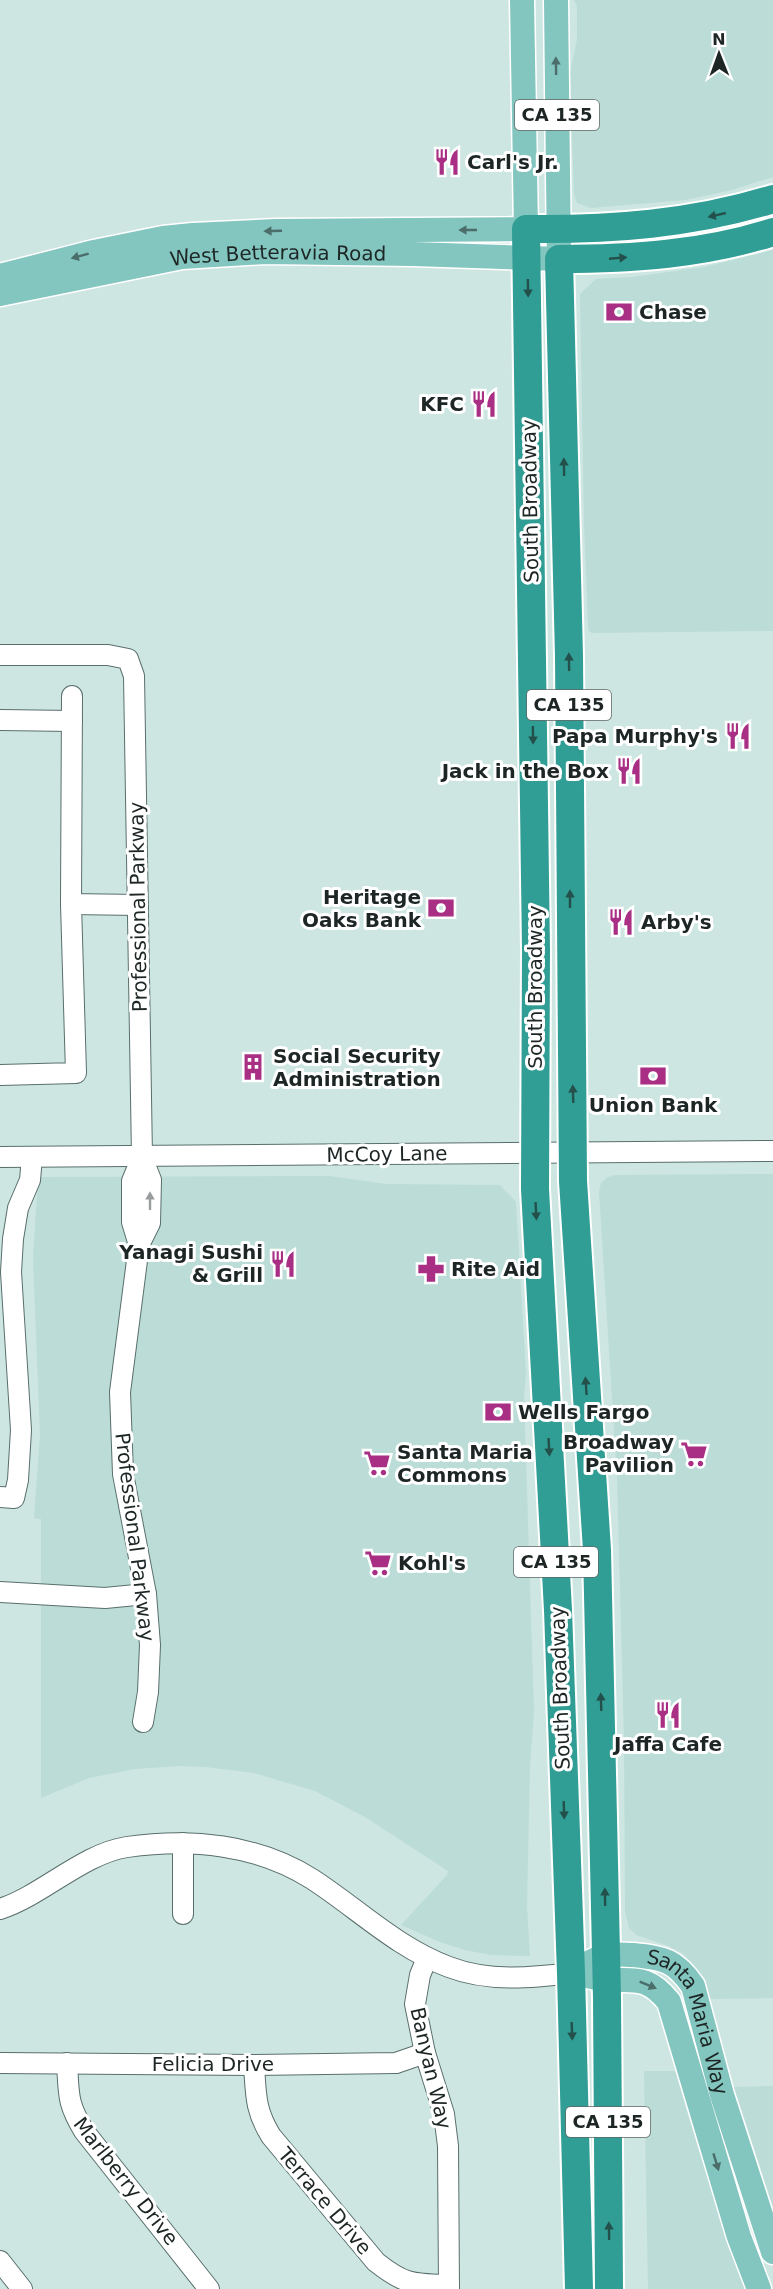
<svg xmlns="http://www.w3.org/2000/svg" width="773" height="2289" font-family="'DejaVu Sans',sans-serif">
	<rect width="100%" height="100%" fill="#cee6e2"/>
	<g fill="#bbdcd7">
		<polygon points="574,0 773,0 773,177 732,190 685,200 591,208 577,203 574,194 570,73 577,39 577,6"/>
		<polygon points="773,250 773,631 592,633 589,631 588,624 584,523 580,294 596,279 632,277 704,267"/>
		<polygon points="773,1174 773,1998 710,1999 704,1980 694,1965 682,1953 666,1945 636,1935 629,1928 625,1911 624,1738 617,1477 599,1192 601,1183 608,1177 615,1175"/>
		<polygon points="329,1176 387,1184 500,1185 516,1202 526,1372 524,1397 534,1712 530,1766 527,1907 530,1956 491,1955 465,1950 440,1942 401,1925 447,1875 448,1871 365,1817 315,1791 254,1773 206,1767 179,1766 135,1769 89,1778 41,1798 41,1519 34,1518 40,1435 33,1259 38,1177"/>
		<polygon points="644,2071 675,2071 699,2151 745,2289 648,2289"/>
		<polygon points="773,2086 773,2207 734,2087"/>
	</g>
	<g fill="none" stroke-linecap="round" stroke-linejoin="round">
		<defs>
			<g id="minor">
				<polyline points="0,655 108,655 128,659 134,676 142,1157 151,1180 150,1223 139,1245 120,1392 123,1474 146,1594 150,1645 148,1692 143,1722"/>
				<polyline points="72,696 71,904 138,905"/>
				<polyline points="0,720 72,721"/>
				<polyline points="0,1075 76,1073 71,904"/>
				<polyline points="0,1157 773,1151"/>
				<polyline points="139,1245 132,1222 132,1181 142,1157"/>
				<polyline points="0,1497 14,1498 18,1480 21,1430 11,1272 13,1239 18,1208 30,1180 32,1157"/>
				<polyline points="0,1592 105,1598 146,1594"/>
				<path d="M0 1909C43 1895 82 1854 127 1847 190 1838 257 1844 312 1879 357 1908 397 1948 449 1967 488 1982 531 1978 571 1973"/>
				<polyline points="183,1914 183,1843"/>
				<polyline points="427,1958 420,1975 415,2004 425,2053 444,2114 448,2146 449,2289"/>
				<polyline points="0,2063 254,2065 396,2063 425,2053"/>
				<path d="M67 2063C69 2095 67 2103 84 2131L209 2289"/>
				<path d="M254 2065C256 2095 255 2110 271 2136L376 2262C405 2285 413 2284 449 2285"/>
				<polyline points="0,2261 22,2289"/>
			</g>
			<g id="major">
				<polyline points="0,276 94,252 163,238 193,235 276,231 526,229 522,0"/>
				<path id="s1" d="M0 294 182 257 265 252 413 254 559 259 556 0"/>
				<path id="s2" d="M571 1973C582 1967 593 1959 605 1956 613 1953 625 1955 633 1955 664 1958 675 1960 693 1986L722 2095 773 2252"/>
				<path d="M591 1977C626 1986 642 1968 669 2002L739 2237 759 2289"/>
			</g>
			<g id="highway">
				<path d="M579 2289 571 1973 558 1610 535 1189 536 950 526 229C610 230 693 224 773 199"/>
				<path d="M609 2289 607 1997 597 1550 573 1181 569 656 559 259C632 259 704 254 773 232"/>
			</g>
		</defs>
		<use href="#minor" stroke="#596f6c" stroke-width="22"/>
		<use href="#major" stroke="#fff" stroke-width="27"/>
		<use href="#highway" stroke="#fff" stroke-width="32"/>
		<use href="#minor" stroke="#fff" stroke-width="20"/>
		<use href="#major" stroke="#83c5bf" stroke-width="24"/>
		<use href="#highway" stroke="#309e94" stroke-width="28"/>
	</g>
	<defs><path id="oneway-solid" d="M-6-.8H1V-3.2L6.5 0L1 3.2V.8H-6Z" transform="scale(1.5)"/></defs>
	<g fill="#4b6e6a">
		<use href="#oneway-solid" transform="translate(556 66) rotate(-91)"/>
		<use href="#oneway-solid" transform="translate(468 230) rotate(180)"/>
		<use href="#oneway-solid" transform="translate(273 231) rotate(178)"/>
		<use href="#oneway-solid" transform="translate(80 256) rotate(165)"/>
		<use href="#oneway-solid" transform="translate(648 1985) rotate(22)"/>
		<use href="#oneway-solid" transform="translate(716 2162) rotate(73)"/>
	</g>
	<g fill="#24504c">
		<use href="#oneway-solid" transform="translate(717 215) rotate(167)"/>
		<use href="#oneway-solid" transform="translate(618 258) rotate(-5)"/>
		<use href="#oneway-solid" transform="translate(528 288) rotate(89)"/>
		<use href="#oneway-solid" transform="translate(564 467) rotate(-91)"/>
		<use href="#oneway-solid" transform="translate(569 662) rotate(-91)"/>
		<use href="#oneway-solid" transform="translate(533 735) rotate(89)"/>
		<use href="#oneway-solid" transform="translate(570 899) rotate(-90)"/>
		<use href="#oneway-solid" transform="translate(573 1094) rotate(-92)"/>
		<use href="#oneway-solid" transform="translate(536 1211) rotate(87)"/>
		<use href="#oneway-solid" transform="translate(586 1386) rotate(-94)"/>
		<use href="#oneway-solid" transform="translate(549 1447) rotate(87)"/>
		<use href="#oneway-solid" transform="translate(601 1702) rotate(-92)"/>
		<use href="#oneway-solid" transform="translate(564 1810) rotate(88)"/>
		<use href="#oneway-solid" transform="translate(605 1897) rotate(-91)"/>
		<use href="#oneway-solid" transform="translate(572 2031) rotate(88)"/>
		<use href="#oneway-solid" transform="translate(609 2231) rotate(-91)"/>
	</g>
	<use fill="#999d9d" href="#oneway-solid" transform="translate(150 1201) rotate(-90)"/>
	<defs>
		<symbol id="restaurant-bare" viewBox="-9 -9 18 18"><path d="M-5-6h1v4h1v-4h1v4h1v-4h1v5L-1.5 .5V6h-2V.5L-5-1ZM5-6V6H3V1.5H1.5Q1.5-4 5-6Z" fill="#a92f84" stroke="#fff" stroke-width="2.5" paint-order="stroke"/></symbol>
		<symbol id="bank-bare" viewBox="-9 -9 18 18"><path d="M-6-4H6V4H-6ZM0-2.3a2.3 2.3 0 1 0 0 4.6a2.3 2.3 0 1 0 0-4.6Z" fill="#a92f84" stroke="#fff" stroke-width="2.5" paint-order="stroke"/></symbol>
		<symbol id="building-bare" viewBox="-9 -9 18 18"><path d="M-4-6H4V6H1V3H-1V6H-4ZM-2.5-4.3h1.7v1.8h-1.7ZM.8-4.3h1.7v1.8H.8ZM-2.5-1h1.7V.8h-1.7ZM.8-1h1.7V.8H.8Z" fill="#a92f84" stroke="#fff" stroke-width="2.5" paint-order="stroke"/></symbol>
		<symbol id="pharmacy-bare" viewBox="-9 -9 18 18"><path d="M-2-6h4v4h4v4h-4v4h-4v-4h-4v-4h4Z" fill="#a92f84" stroke="#fff" stroke-width="2.5" paint-order="stroke"/></symbol>
		<symbol id="supermarket-bare" viewBox="-9 -9 18 18"><path d="M-6-5.5h2.5l.6 2H6L4.5 2H-2.5L-4.4-4H-6ZM-1.5 3.2a1.3 1.3 0 1 0 .1 0ZM3 3.2a1.3 1.3 0 1 0 .1 0Z" fill="#a92f84" stroke="#fff" stroke-width="2.5" paint-order="stroke"/></symbol>
	</defs>
	<g fill-rule="evenodd">
		<use href="#restaurant-bare" x="428" y="143" width="38" height="38"/>
		<use href="#bank-bare" x="600" y="293" width="38" height="38"/>
		<use href="#restaurant-bare" x="465" y="385" width="38" height="38"/>
		<use href="#restaurant-bare" x="719" y="717" width="38" height="38"/>
		<use href="#restaurant-bare" x="610" y="752" width="38" height="38"/>
		<use href="#bank-bare" x="422" y="889" width="38" height="38"/>
		<use href="#restaurant-bare" x="602" y="903" width="38" height="38"/>
		<use href="#building-bare" x="234" y="1048" width="38" height="38"/>
		<use href="#bank-bare" x="634" y="1057" width="38" height="38"/>
		<use href="#restaurant-bare" x="264" y="1245" width="38" height="38"/>
		<use href="#pharmacy-bare" x="412" y="1250" width="38" height="38"/>
		<use href="#bank-bare" x="479" y="1393" width="38" height="38"/>
		<use href="#supermarket-bare" x="675" y="1435" width="38" height="38"/>
		<use href="#supermarket-bare" x="358" y="1444" width="38" height="38"/>
		<use href="#supermarket-bare" x="359" y="1544" width="38" height="38"/>
		<use href="#restaurant-bare" x="649" y="1696" width="38" height="38"/>
	</g>
	<g text-anchor="middle" stroke-width="6" stroke-linejoin="round" paint-order="stroke">
		<g fill="#fff" stroke="#616766" stroke-width="1.5">
			<rect x="515" y="100" width="84" height="30" rx="4.5"/>
			<rect x="527" y="690" width="84" height="30" rx="4.5"/>
			<rect x="514" y="1547" width="84" height="30" rx="4.5"/>
			<rect x="566" y="2107" width="84" height="30" rx="4.5"/>
		</g>
		<g font-size="18" font-weight="bold" fill="#1d2625">
			<text x="557" y="121">CA 135</text>
			<text x="569" y="711">CA 135</text>
			<text x="556" y="1568">CA 135</text>
			<text x="608" y="2128">CA 135</text>
		</g>
		<g font-size="20" font-weight="bold" fill="#1d2625" stroke="#fff" text-anchor="start">
			<text x="467" y="169">Carl's Jr.</text>
			<text x="639" y="319">Chase</text>
			<text x="464" y="411" text-anchor="end">KFC</text>
			<text x="718" y="743" text-anchor="end">Papa Murphy's</text>
			<text x="609" y="778" text-anchor="end">Jack in the Box</text>
			<text x="421" y="904" text-anchor="end">Heritage<tspan x="421" dy="23">Oaks Bank</tspan></text>
			<text x="641" y="929">Arby's</text>
			<text x="273" y="1063">Social Security<tspan x="273" dy="23">Administration</tspan></text>
			<text x="653" y="1112" text-anchor="middle">Union Bank</text>
			<text x="263" y="1259" text-anchor="end">Yanagi Sushi<tspan x="263" dy="23">&amp; Grill</tspan></text>
			<text x="451" y="1276">Rite Aid</text>
			<text x="518" y="1419">Wells Fargo</text>
			<text x="674" y="1449" text-anchor="end">Broadway<tspan x="674" dy="23">Pavilion</tspan></text>
			<text x="397" y="1459">Santa Maria<tspan x="397" dy="23">Commons</tspan></text>
			<text x="398" y="1570">Kohl's</text>
			<text x="668" y="1751" text-anchor="middle">Jaffa Cafe</text>
		</g>
		<g font-size="20" fill="#1d2625" stroke="#fff">
			<text dy="7" stroke="none"><textPath href="#s1" startOffset="282">West Betteravia Road</textPath></text>
			<text transform="translate(530 501) rotate(-91)" y="7">South Broadway</text>
			<text transform="translate(138 907) rotate(-91)" y="7">Professional Parkway</text>
			<text transform="translate(535 987) rotate(-90)" y="7">South Broadway</text>
			<text transform="translate(387 1154) rotate(-1)" y="7">McCoy Lane</text>
			<text transform="translate(135 1537) rotate(83)" y="7">Professional Parkway</text>
			<text transform="translate(560 1688) rotate(-92)" y="7">South Broadway</text>
			<text dy="7" stroke="none"><textPath href="#s2" startOffset="165">Santa Maria Way</textPath></text>
			<text x="213" y="2071">Felicia Drive</text>
			<text transform="translate(431 2068) rotate(77)" y="7">Banyan Way</text>
			<text transform="translate(126 2181) rotate(52)" y="7">Marlberry Drive</text>
			<text transform="translate(325 2201) rotate(50)" y="7">Terrace Drive</text>
		</g>
	</g>
	<g transform="translate(719 54) rotate(359)" stroke="#ffffff" stroke-width="4.5" paint-order="stroke">
	<path d="M0-4.5L10 22L0 15L-10 22Z" fill="#1d2625"/>
	<text y="-9" font-size="16" font-weight="bold" text-anchor="middle" fill="#1d2625">N</text>
	</g>
</svg>
